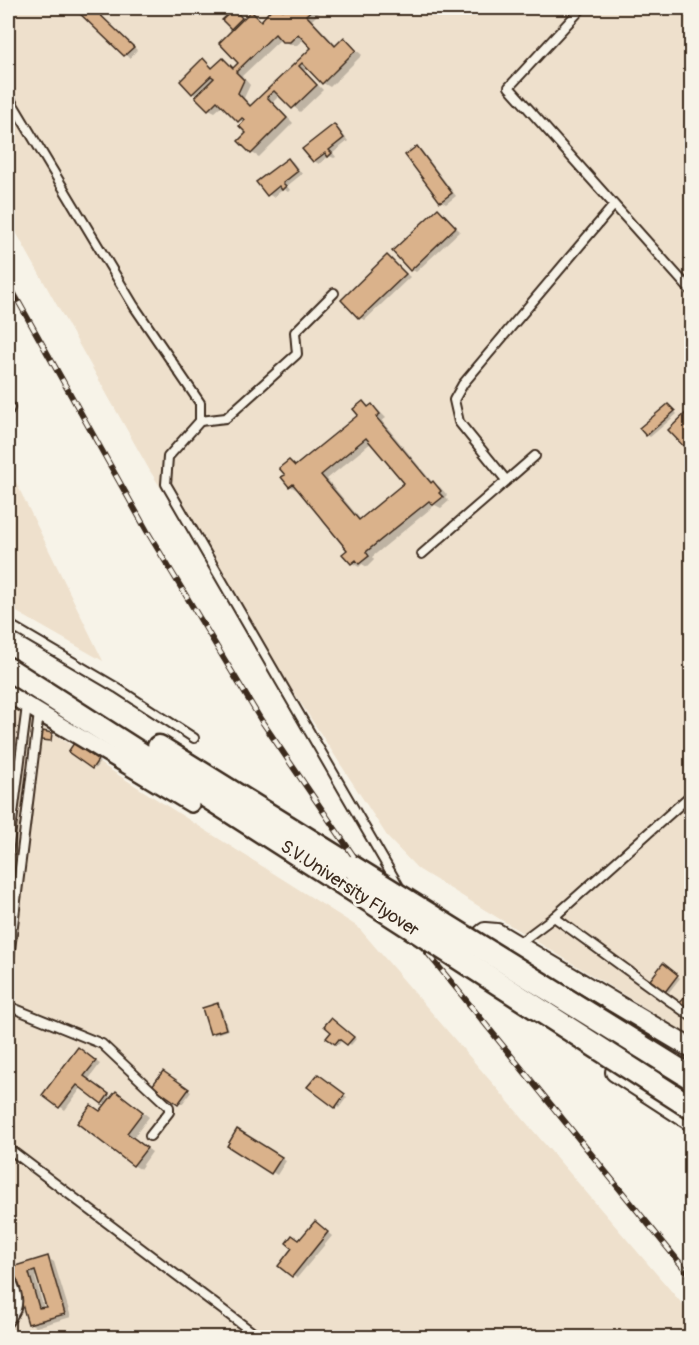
<svg xmlns="http://www.w3.org/2000/svg" width="699" height="1345" font-family="Pangolin,sans-serif">
	<rect width="100%" height="100%" fill="#f7f3e8"/>
	<filter id="ink" filterUnits="userSpaceOnUse"><feTurbulence type="fractalNoise" baseFrequency=".0167" numOctaves="2"/><feDisplacementMap in="SourceGraphic" scale="12" xChannelSelector="R" yChannelSelector="G"/><feConvolveMatrix kernelMatrix="1 2 1 2 8 2 1 2 1" color-interpolation-filters="sRGB"/></filter>
	<g filter="url(#ink)">
		<g fill="#eee0cc">
			<polygon points="8,8 691,8 691,1036 418,869 389,839 150,471 8,218"/>
			<polygon points="8,466 103,661 8,607"/>
			<polygon points="8,705 358,927 691,1314 691,1337 8,1337"/>
		</g>
		<g fill="#0003" fill-rule="evenodd">
			<polygon points="76,8 93,8 137,50 130,58 125,55"/>
			<path d="M274 8H316L320 12 312 20 337 46 344 39 362 55 330 87 323 83 308 67 304 71 323 90 300 112 280 95 273 102 293 123 259 157 252 153 248 133 244 123 223 105 215 112 209 109 193 93 203 60 214 68 223 60 234 69 240 63 235 29 232 28 234 10 244 20 251 13 262 21 275 9ZM281 39 290 45H297L304 39 313 48 252 106 244 98 250 85 242 76Z"/>
			<polygon points="334,126 339,129 348,141 333,153 336,157 334,158 329,156 319,164 314,161"/>
			<polygon points="417,148 422,151 456,196 446,204 441,201"/>
			<polygon points="288,159 293,162 302,174 287,186 290,190 288,192 284,189 273,197 268,194"/>
			<polygon points="438,210 460,231 416,272 411,269"/>
			<polygon points="388,257 410,277 365,320 360,318"/>
			<path d="M363 403 378 410 386 418 382 421 432 482 440 487 447 495 445 497 449 501 441 508 435 505 372 557 374 560 367 567 362 564 359 567 352 563 349 551 299 489 297 490 290 486 283 478 287 475 289 461 296 465 360 415ZM372 442 406 484 361 520 327 479Z"/>
			<polygon points="669,405 677,414 650,437 647,435 641,428"/>
			<polygon points="75,745 100,762 95,769 70,752"/>
			<polygon points="666,967 680,978 669,992 655,984"/>
			<polygon points="218,1005 221,1007 228,1030 214,1035 211,1033"/>
			<polygon points="334,1021 356,1039 351,1045 343,1039 338,1045 336,1043 333,1031"/>
			<polygon points="83,1052 100,1064 88,1080 112,1098 123,1096 149,1117 133,1138 152,1152 140,1169 133,1165 101,1113 107,1105 82,1087 65,1110 44,1095"/>
			<polygon points="163,1073 191,1092 182,1104 155,1085"/>
			<polygon points="321,1077 347,1097 339,1108 336,1107"/>
			<polygon points="238,1131 286,1161 277,1175 229,1145"/>
			<polygon points="320,1226 332,1236 297,1278 292,1276 294,1248"/>
			<path d="M48 1258 54 1262 71 1317 36 1327 30 1323 24 1305 20 1306V1289L13 1268ZM38 1276 47 1308 44 1309 35 1277Z"/>
		</g>
		<g fill="#dab28b" stroke="#3b2a1e" stroke-width="1.5" fill-rule="evenodd">
			<polygon points="74,8 93,8 134,47 124,56"/>
			<path d="M272 8H282L283 10 286 8H314L306 15 335 46 344 37 356 50 322 84 302 63 299 66 317 85 292 109 274 91 267 97 287 118 251 154 238 141 246 133 239 126 245 120 242 118 238 122 217 101 208 110 195 97 214 78 211 76 192 94 180 81 203 58 212 68 223 58 233 68 238 63 219 43 251 11 261 21ZM275 34 282 42H290L298 34 311 48 250 106 238 93 244 80 236 72Z"/>
			<polygon points="234,9 242,18 231,29 222,20"/>
			<polygon points="334,124 344,138 329,150 332,153 328,157 325,153 313,162 302,149"/>
			<polygon points="417,146 452,193 440,202 405,155"/>
			<polygon points="288,158 298,171 283,183 286,186 282,190 279,186 267,196 256,182"/>
			<polygon points="438,208 456,227 410,271 392,251"/>
			<polygon points="387,255 406,274 359,319 341,300"/>
			<path d="M363 401 368 407 372 404 380 414 376 417 431 483 433 481 441 491 439 493 443 497 433 505 429 501 366 552 369 556 359 564 356 560 351 564 342 554 347 550 293 484 289 487 281 477 285 475 279 468 289 460 295 466 358 415 353 409ZM366 438 404 483 359 520 321 475Z"/>
			<polygon points="668,404 675,411 646,436 639,428"/>
			<polygon points="692,407 692,455 668,430"/>
			<polygon points="43,731 52,733 51,741 42,740"/>
			<polygon points="74,743 98,760 92,769 68,752"/>
			<polygon points="663,963 678,975 665,992 653,985 654,983 650,980"/>
			<polygon points="687,994 692,997 692,1015 684,1008 685,1006 680,1002"/>
			<polygon points="218,1003 226,1029 210,1034 202,1008"/>
			<polygon points="331,1018 354,1037 347,1045 339,1039 335,1044 326,1038 331,1032 324,1026"/>
			<polygon points="78,1047 96,1061 84,1076 109,1094 102,1104 77,1085 59,1108 42,1095"/>
			<polygon points="163,1071 189,1089 178,1104 152,1086"/>
			<polygon points="318,1074 345,1094 335,1108 307,1087"/>
			<polygon points="116,1091 143,1112 127,1133 147,1148 133,1166 77,1123 91,1105 100,1111"/>
			<polygon points="237,1129 282,1157 271,1174 227,1146"/>
			<polygon points="315,1221 328,1232 292,1277 278,1266 292,1248 286,1243 292,1235 299,1240"/>
			<path d="M48 1256 65 1314 28 1324 21 1301 12 1303 8 1291 18 1288 12 1267ZM35 1271 46 1307 39 1308 29 1273Z"/>
		</g>
		<g fill="none" stroke-linecap="round" stroke-linejoin="round">
			<defs>
				<g id="service">
					<polyline points="582,8 509,87 692,292"/>
					<polyline points="8,96 134,306 200,403 200,421 168,457 166,484 401,890"/>
					<polyline points="8,404 10,408 8,412"/>
					<polyline points="200,421 226,418 297,354 295,332 334,293"/>
					<polyline points="506,480 459,422 454,400 463,384 614,205"/>
					<polyline points="422,554 535,456"/>
					<polyline points="8,624 117,688 194,738"/>
					<polyline points="8,853 27,706"/>
					<polyline points="554,917 692,1017"/>
					<polyline points="518,944 554,917 692,794"/>
					<polyline points="8,966 39,713"/>
					<polyline points="8,1006 102,1044 169,1107 169,1112 150,1136"/>
					<polyline points="8,1148 260,1338"/>
					<path d="M8 1274C14 1283 20 1298 16 1309 15 1313 10 1319 8 1322"/>
				</g>
				<polyline id="minor" points="8,694 191,804"/>
				<g id="tertiary">
					<polyline points="471,955 478,938 485,932 497,933 692,1049"/>
					<polyline points="615,1072 692,1122"/>
				</g>
				<g id="primary">
					<polyline points="8,669 350,888"/>
					<polyline points="159,747 352,867"/>
				</g>
			</defs>
			<use href="#service" stroke="#3b2a1e" stroke-width="12"/>
			<use href="#minor" stroke="#3b2a1e" stroke-width="20"/>
			<use href="#tertiary" stroke="#3b2a1e" stroke-width="22"/>
			<use href="#primary" stroke="#3b2a1e" stroke-width="27"/>
			<use href="#service" stroke="#f7f3e8" stroke-width="8"/>
			<use href="#minor" stroke="#f7f3e8" stroke-width="15"/>
			<use href="#tertiary" stroke="#f7f3e8" stroke-width="18"/>
			<use href="#primary" stroke="#f7f3e8" stroke-width="22"/>
			<defs>
				<polyline id="rail" points="8,283 147,531 261,720 357,861 417,940 692,1278"/>
			</defs>
			<use href="#rail" stroke="#3b2a1e" stroke-width="6"/>
			<use href="#rail" stroke="#f7f3e8" stroke-width="4" stroke-dasharray="11" stroke-linecap="butt"/>
			<defs>
				<g id="primary-bridge">
					<polyline points="352,867 692,1078"/>
					<polyline points="350,888 692,1108"/>
				</g>
			</defs>
			<use href="#primary-bridge" stroke="#3b2a1e" stroke-width="27" stroke-linecap="butt"/>
			<use href="#primary-bridge" stroke="#f7f3e8" stroke-width="22"/>
		</g>
	</g>
	<g text-anchor="middle" stroke-width="6" stroke-linejoin="round" paint-order="stroke">
		<g font-size="18" fill="#3b2a1e" stroke="#f7f3e8">
			<text transform="translate(350 888) rotate(33)" y="6">S.V.University Flyover</text>
		</g>
	</g>
	<rect width="699" height="1345" fill="none" stroke="#f7f3e8" stroke-width="30"/>
	<rect x="15" y="15" width="669" height="1315" fill="none" stroke="#3b2a1e" stroke-width="2" filter="url(#ink)"/>
</svg>
